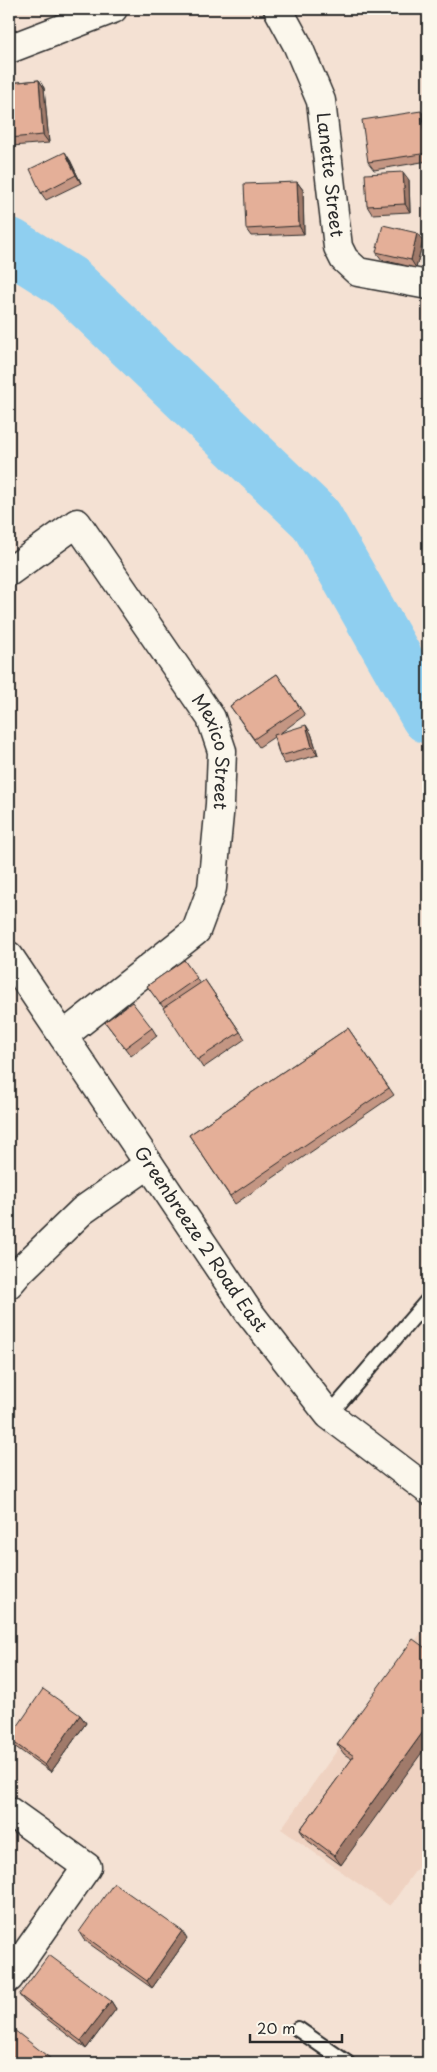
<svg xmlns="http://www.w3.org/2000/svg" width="437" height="2072" font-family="'Playpen Sans',sans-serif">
	<rect width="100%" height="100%" fill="#f4e1d3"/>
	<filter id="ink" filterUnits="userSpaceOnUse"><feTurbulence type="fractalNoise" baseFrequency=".02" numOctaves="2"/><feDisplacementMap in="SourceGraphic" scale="10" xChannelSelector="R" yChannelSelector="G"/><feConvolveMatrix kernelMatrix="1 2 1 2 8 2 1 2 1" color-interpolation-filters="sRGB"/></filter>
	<g filter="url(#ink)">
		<polygon fill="#efd2c1" points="428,1623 428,1853 390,1906 281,1829"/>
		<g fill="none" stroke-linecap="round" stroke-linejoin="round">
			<polyline stroke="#8fcff0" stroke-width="55" points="9,245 68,282 316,519 428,716"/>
			<defs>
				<g id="lane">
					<polyline points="329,1415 428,1300"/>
					<polyline points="298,2029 347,2063"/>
				</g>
				<g id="street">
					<path id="s1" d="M278 9 297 44 321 101 338 247 344 259 358 272 428 285"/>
					<polyline points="9,49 113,9"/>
					<path id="s2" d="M9 572 77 523 211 718 222 751 220 804 212 888 196 931 63 1036"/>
					<path id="s3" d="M9 956 248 1311 329 1415 428 1490"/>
					<polyline points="9,1284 21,1270 82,1211 149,1164"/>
					<polyline points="9,1811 87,1867 9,1978"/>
				</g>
			</defs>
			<use href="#lane" stroke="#2b2b2b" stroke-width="18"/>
			<use href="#street" stroke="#2b2b2b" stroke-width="31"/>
			<use href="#lane" stroke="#fbf7ec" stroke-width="14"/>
			<use href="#street" stroke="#fbf7ec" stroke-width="28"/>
		</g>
		<g fill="#c49683" stroke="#2b2b2b">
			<polygon points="389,9 404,9 394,15"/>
			<polygon points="39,80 44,88 49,143 12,146 9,142 9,83"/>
			<polygon points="427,119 428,129 428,161 374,170 368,162"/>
			<polygon points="70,160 81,183 46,200 41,193"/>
			<polygon points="409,180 410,212 372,214 367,206"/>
			<polygon points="297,182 303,190 304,234 251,236 246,229"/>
			<polygon points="428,236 428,271 426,271 421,263"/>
			<polygon points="423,241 416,268 382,260 376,252"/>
			<polygon points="277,674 305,715 279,734 311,733 318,755 285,764 280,756 274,737 259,747 230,706"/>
			<polygon points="184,960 200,984 205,980 245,1039 203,1068 166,1011 147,986"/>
			<polygon points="105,1022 152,1028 157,1036 131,1056"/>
			<polygon points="348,1028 394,1095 235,1204 189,1135"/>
			<polygon points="428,1650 341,1865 307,1840 300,1830 352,1759 344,1754 337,1744"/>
			<polygon points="80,1715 86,1723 51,1772 14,1746 9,1739"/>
			<polygon points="79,1932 187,1939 152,1988 84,1940"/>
			<polygon points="19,1995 111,2001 116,2009 86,2049 25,2002"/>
		</g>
		<g fill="#a07a6a" stroke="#2b2b2b">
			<polygon points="39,80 44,88 49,143 43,135"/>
			<polygon points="421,111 427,119 428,129 428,153"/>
			<polygon points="65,152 70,160 81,183 76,175"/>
			<polygon points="403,172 409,180 410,212 405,204"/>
			<polygon points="297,182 303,190 304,234 299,226"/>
			<polygon points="417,233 423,241 416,268 411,260"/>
			<polygon points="306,725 311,733 318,755 312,747"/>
			<polygon points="80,1715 86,1723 51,1772 45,1765"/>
			<polygon points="428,1725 428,1744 341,1865 334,1855"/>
			<polygon points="182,1931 187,1939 152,1988 147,1981"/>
			<polygon points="111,2001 116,2009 86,2049 81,2041"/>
			<polygon points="51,2059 54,2063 48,2063"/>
		</g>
		<g fill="#e4af98" stroke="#2b2b2b">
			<polygon points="39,80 43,135 9,138 9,83"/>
			<polygon points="421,111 428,153 368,162 362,120"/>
			<polygon points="65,152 76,175 41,193 30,169"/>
			<polygon points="403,172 405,204 367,206 365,174"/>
			<polygon points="297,182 299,226 246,229 244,184"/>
			<polygon points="383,225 417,233 411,260 376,252"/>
			<polygon points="425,236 428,236 428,264 421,263"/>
			<polygon points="277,674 300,708 254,739 230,706"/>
			<polygon points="306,725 312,747 280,756 274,735"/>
			<polygon points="184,960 197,978 160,1004 147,986"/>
			<polygon points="205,980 240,1032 197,1060 163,1008"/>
			<polygon points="132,1002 152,1028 125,1048 105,1022"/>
			<polygon points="348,1028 389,1088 230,1196 189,1135"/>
			<polygon points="428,1141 428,1150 424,1147"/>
			<polygon points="413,1639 428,1650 428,1725 334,1855 300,1830 354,1756 337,1744"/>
			<polygon points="43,1689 80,1715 45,1765 9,1739"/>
			<polygon points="114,1883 182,1931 147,1981 79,1932"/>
			<polygon points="49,1955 111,2001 81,2041 19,1995"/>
			<polygon points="9,2026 51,2059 48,2063 9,2063"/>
		</g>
	</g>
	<g text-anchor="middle" stroke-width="5" stroke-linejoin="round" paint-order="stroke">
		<g font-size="18" fill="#2b2b2b" stroke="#fbf7ec">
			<text dy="6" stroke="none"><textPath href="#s1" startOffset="176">Lanette Street</textPath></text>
			<text dy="6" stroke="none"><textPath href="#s2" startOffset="354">Mexico Street</textPath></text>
			<text dy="6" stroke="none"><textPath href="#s3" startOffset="342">Greenbreeze 2 Road East</textPath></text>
		</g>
	</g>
	<rect width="437" height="2072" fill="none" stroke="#fbf7ec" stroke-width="30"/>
	<rect x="15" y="15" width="407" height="2042" fill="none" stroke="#2b2b2b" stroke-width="2" filter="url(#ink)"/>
	<path d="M250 2034v8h92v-8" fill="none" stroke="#2b2b2b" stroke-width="2.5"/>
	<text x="257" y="2034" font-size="15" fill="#2b2b2b" stroke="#fbf7ec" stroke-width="4" paint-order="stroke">20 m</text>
</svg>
